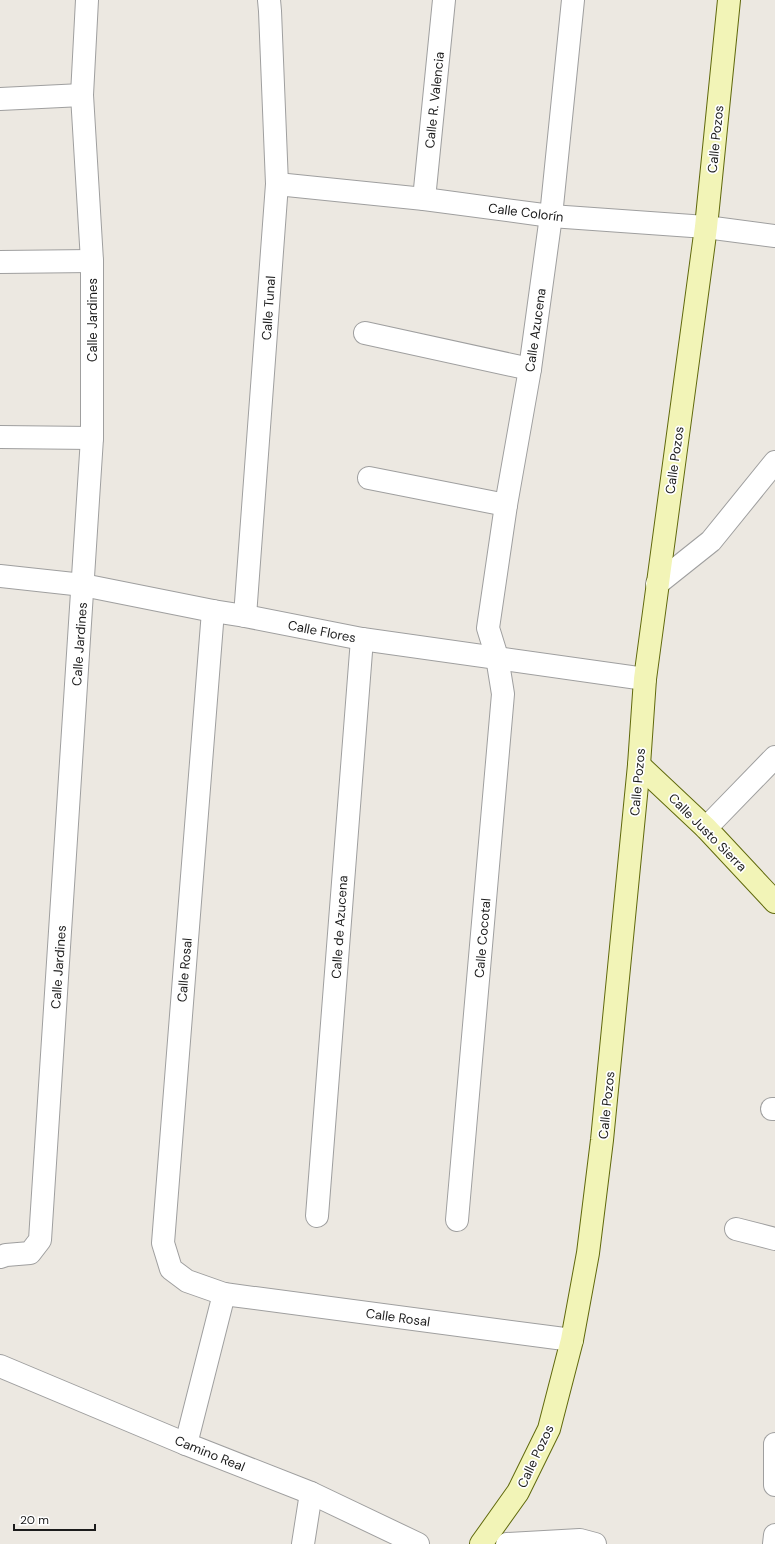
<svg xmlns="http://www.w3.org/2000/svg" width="775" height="1544" font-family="'DM Sans',sans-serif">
	<rect width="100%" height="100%" fill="#ece8e1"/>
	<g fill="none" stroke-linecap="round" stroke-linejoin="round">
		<defs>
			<g id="street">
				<polyline points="0,99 82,95"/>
				<polyline points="277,184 424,199 551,216 706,227 775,236"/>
				<polyline points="424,199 444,0"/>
				<polyline points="0,262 92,261"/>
				<polyline points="365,333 530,369"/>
				<polyline points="0,437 92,438"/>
				<polyline points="369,478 506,505"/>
				<polyline points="0,576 83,585 213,611 245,616 362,639 645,679"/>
				<polyline points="657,584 711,541 775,462"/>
				<polyline points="213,611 163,1243 171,1269 187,1281 224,1294 572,1340"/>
				<polyline points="245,616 277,184 270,11 269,0"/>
				<polyline points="706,828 775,757"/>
				<polyline points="772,1109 775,1109"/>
				<polyline points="317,1216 362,639"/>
				<polyline points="457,1220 503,694 497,657 488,628 506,505 530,369 551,216 573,0"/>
				<polyline points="736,1229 775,1239"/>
				<polyline points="0,1257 6,1255 30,1253 40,1240 92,438 92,261 82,95 87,0"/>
				<polyline points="0,1366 186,1444 311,1493 418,1544"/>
				<polyline points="186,1444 224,1294"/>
				<polyline points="775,1444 775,1485"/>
				<polyline points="303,1544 311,1493"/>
				<polyline points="507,1544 580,1540 595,1544"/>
				<polyline points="774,1544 775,1535"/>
			</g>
			<g id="secondary">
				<polyline points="639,765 706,828 775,902"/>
				<polyline points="481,1544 518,1492 549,1429 572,1340 588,1253 602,1140 639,765 645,679 706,227 729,0"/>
			</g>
		</defs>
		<use href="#street" stroke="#9f9f9f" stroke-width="24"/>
		<use href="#secondary" stroke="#60690c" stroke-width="24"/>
		<use href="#street" stroke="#fff" stroke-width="22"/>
		<use href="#secondary" stroke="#f2f4b7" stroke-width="22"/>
	</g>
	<g text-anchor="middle" stroke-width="3.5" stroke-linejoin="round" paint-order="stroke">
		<g font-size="13" fill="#1b1b1b" stroke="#fff">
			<text transform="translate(434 100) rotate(-84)" y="5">Calle R. Valencia</text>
			<text transform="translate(715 139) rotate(-84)" y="5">Calle Pozos</text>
			<text transform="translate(526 212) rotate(7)" y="5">Calle Colorín</text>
			<text transform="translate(268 308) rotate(-86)" y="5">Calle Tunal</text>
			<text transform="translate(92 320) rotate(-90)" y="5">Calle Jardines</text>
			<text transform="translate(535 330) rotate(-82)" y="5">Calle Azucena</text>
			<text transform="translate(674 460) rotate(-82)" y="5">Calle Pozos</text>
			<text transform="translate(322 631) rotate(11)" y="5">Calle Flores</text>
			<text transform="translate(79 644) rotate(-86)" y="5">Calle Jardines</text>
			<text transform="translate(637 782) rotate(-85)" y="5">Calle Pozos</text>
			<text transform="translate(708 832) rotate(45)" y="5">Calle Justo Sierra</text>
			<text transform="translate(339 927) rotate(-86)" y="5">Calle de Azucena</text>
			<text transform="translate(482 938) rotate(-85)" y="5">Calle Cocotal</text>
			<text transform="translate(58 967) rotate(-86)" y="5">Calle Jardines</text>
			<text transform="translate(184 970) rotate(-85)" y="5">Calle Rosal</text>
			<text transform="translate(606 1105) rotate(-84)" y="5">Calle Pozos</text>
			<text transform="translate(398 1317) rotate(8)" y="5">Calle Rosal</text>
			<text transform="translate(210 1453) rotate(22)" y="5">Camino Real</text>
			<text transform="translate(535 1456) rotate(-65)" y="5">Calle Pozos</text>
		</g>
	</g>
	<path d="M14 1524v6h81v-6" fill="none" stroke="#1b1b1b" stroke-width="2"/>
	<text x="20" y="1524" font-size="12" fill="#1b1b1b" stroke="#ffffff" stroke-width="3" paint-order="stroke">20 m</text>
</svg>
